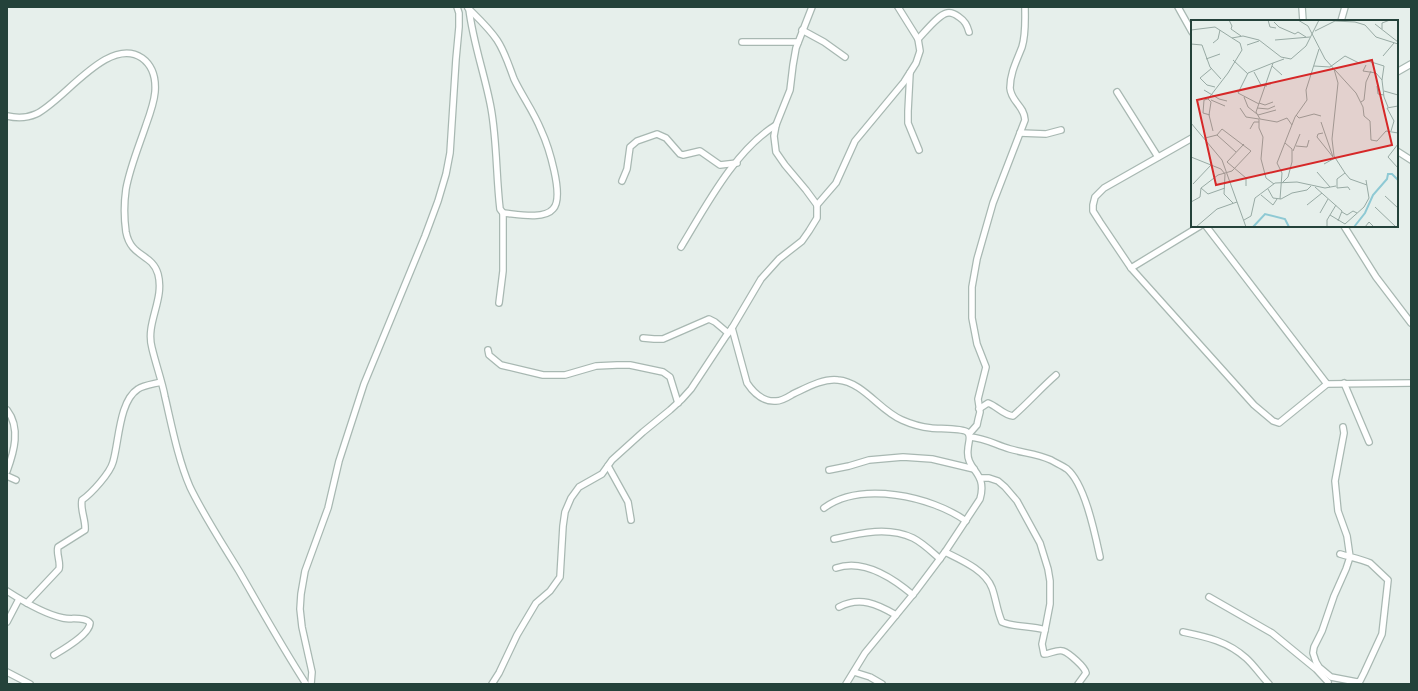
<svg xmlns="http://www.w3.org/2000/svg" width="1418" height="691" font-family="Arial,sans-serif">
	<rect width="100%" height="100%" fill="#e6efeb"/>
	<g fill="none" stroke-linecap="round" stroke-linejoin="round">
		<defs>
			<g id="minor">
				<polyline points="812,7 796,48 793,65 790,90 776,125 774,136 776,152 785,165 806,190 817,205"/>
				<polyline points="1178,7 1192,32"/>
				<polyline points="1302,7 1303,21"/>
				<path d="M468 8C478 18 489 28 497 40 505 52 509 66 514 79 522 96 534 112 541 130 548 145 565 197 553 209 544 220 516 214 503 213"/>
				<path d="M469 9C473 43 485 75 491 108 497 141 496 175 500 209L503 213V271L499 303"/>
				<polyline points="1341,21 1345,7"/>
				<polyline points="802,30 824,42 845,57"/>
				<path d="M918 39C925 32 938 15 947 13 951 12 955 14 959 17 965 21 967 25 969 32"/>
				<polyline points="742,42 798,42"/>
				<polyline points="1397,72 1411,64"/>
				<polyline points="910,73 908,111 908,123 919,150"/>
				<polyline points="1117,92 1158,157"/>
				<path d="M7 116C16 118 27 118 36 114 64 101 108 35 142 58 153 66 156 79 155 92 154 103 150 114 146 125 139 146 130 167 126 189 124 203 124 218 126 232 131 258 152 253 158 274 165 300 145 323 152 348 156 365 162 381 165 397 172 427 178 459 190 487 204 516 222 543 239 571 261 609 282 647 306 684"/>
				<polyline points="1020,133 1046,134 1061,130"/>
				<polyline points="1192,138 1104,188 1095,197 1093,205 1093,211 1100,222 1131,268 1254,405 1273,421 1279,423 1327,384 1411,383"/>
				<polyline points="1397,151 1411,160"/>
				<polyline points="622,181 627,169 630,147 637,141 657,134 666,138 680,154 683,155 700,151 720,165 737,163"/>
				<polyline points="1206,226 1327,384"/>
				<polyline points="1344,226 1376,277 1411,323"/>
				<path d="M681 247C706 206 735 150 776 125"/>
				<polyline points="1131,268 1200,226"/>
				<path d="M732 328 747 383C753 392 763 402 776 401 782 401 788 397 793 394 806 388 823 378 838 380 863 382 880 411 902 420 911 424 921 427 931 428 938 429 962 428 967 432 972 435 968 444 968 449 965 471 988 471 980 499L945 552 915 592 865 653 846 684"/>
				<polyline points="643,338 654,339 663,339 709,319 715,322 728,333"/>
				<polyline points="488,350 489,355 501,365 543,375 565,375 596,366 617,365 630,365 663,372 670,377 678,403"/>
				<polyline points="1344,383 1369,442"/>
				<path d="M979 409 988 403C997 406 1003 415 1013 416 1028 403 1041 388 1056 375"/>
				<path d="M7 410C21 428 14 452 7 471"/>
				<path d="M969 434 977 425 978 420 980 412 978 399 986 367 977 344 972 318V287L977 259 993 203 1025 120C1024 105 1011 102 1010 88 1010 73 1017 60 1022 47 1026 34 1025 20 1025 7"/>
				<path d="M970 437C985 438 996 445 1010 449 1024 453 1038 454 1051 460 1056 463 1063 466 1067 469 1085 484 1095 534 1100 557"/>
				<polyline points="608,466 628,502 631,520"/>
				<polyline points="829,470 849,466 869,460 903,457 932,459 974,469"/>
				<polyline points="7,476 16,480"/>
				<polyline points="980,478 989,478 998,481 1005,487 1017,501 1040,543 1048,569 1050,581 1050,604 1045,630"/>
				<path d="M824 508C861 481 931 496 966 521"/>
				<path d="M834 539C860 533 888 526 913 538 923 543 932 552 940 559"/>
				<path d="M945 552C961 560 985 570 992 588 996 599 997 611 1002 622 1016 628 1031 625 1045 630L1042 644 1044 654C1050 654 1057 649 1063 651 1069 653 1085 667 1086 673L1078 684"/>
				<path d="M1340 554C1350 557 1361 559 1370 563L1388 580 1382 634 1364 673 1360 681 1357 682 1331 677 1319 667 1316 662 1313 653 1314 647 1322 631 1334 596 1346 569 1350 557 1347 536 1338 511 1335 481 1344 433 1343 427"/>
				<path d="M836 568C864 558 893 578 913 595"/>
				<path d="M7 591C24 602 44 614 63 618 71 620 85 616 90 623 90 634 64 649 54 655"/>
				<polyline points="1209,597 1272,633 1316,669 1328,682"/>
				<path d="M27 603 59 569C61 562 56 554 58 547L85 530C86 520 80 510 82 500 92 493 110 473 113 462 119 442 119 401 138 389 144 385 154 384 161 382"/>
				<path d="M839 607C860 596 877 604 896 615"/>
				<polyline points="7,622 19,599"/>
				<path d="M1183 632C1207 637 1227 641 1246 658 1254 665 1261 676 1269 684"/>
				<polyline points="7,672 30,684"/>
				<polyline points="854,672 870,677 882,684"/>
				<polyline points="311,684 312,672 302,627 300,609 301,594 305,571 328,508 339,461 364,384 425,236 438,201 446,174 450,153 456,59 459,27 459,13 457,7"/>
				<polyline points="492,684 499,673 517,635 536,603 550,591 560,577 563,526 565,512 571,498 579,487 602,474 612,460 643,432 670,410 682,399 691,389 726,336 732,328 761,279 779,259 802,241 809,231 817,218 817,205 836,183 855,141 904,82 916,63 920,51 918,39 898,7"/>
			</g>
		</defs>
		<use href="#minor" stroke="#a8b8b2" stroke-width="8"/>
		<use href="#minor" stroke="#fff" stroke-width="5.5"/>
	</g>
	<g transform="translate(1191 20)">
		<rect width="207" height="207" fill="#e6efeb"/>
		<path fill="none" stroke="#8ec9d4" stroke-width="2" d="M62 207 74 194 94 199 98 207M163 207 174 193 182 175 196 159 197 154H201L207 160"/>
		<path fill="none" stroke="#98aaa4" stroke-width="1" d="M38 0 41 6 40 9 50 16M77 0 79 7 85 8M107 0 117 6 134 39 165 73 172 87 173 96 179 101 180 120 186 121 195 111 207 113M83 2 88 7 104 14 107 12 115 17M184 4 207 22M191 9V3L199 0M0 10 24 7 41 18 52 16 68 20 90 37 100 39 115 26 128 0M124 11 144 1 164 2 174 5 185 17 207 24M84 20 119 17M22 23 27 19 29 10M0 24 11 25 19 47 30 59M56 25 68 21M192 36 203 23M15 39 29 34M93 39 82 43 65 92 69 99 86 102 96 98 101 105M42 40 57 54M175 45 172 51 185 53 191 60 193 77 197 87M81 46 91 55M123 46 139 47 154 36 168 43 177 41 193 46 191 60M21 48 9 58 16 65 24 67M143 49 147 63 141 119 143 136 154 153 146 159V168M63 52 70 65 76 66M186 66 187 74 193 75M13 70 28 79 36 81M193 71 207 75M53 77 57 87 66 94M17 79 20 82 18 95 22 111M20 80 34 86M170 82 173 80 175 62 180 51M68 83 74 85 82 82M68 84 47 73 57 53 82 43M49 88 55 97 68 99M66 88 77 89 84 86M19 95 12 93 13 80 17 79 37 53 51 30 49 23 41 18M67 95 85 90M105 95 108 98 123 94 130 96M68 99V108L72 117 70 139 75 158 83 164M130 102 142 137M0 103 31 140 55 207M59 109 63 102H68M200 111 203 101 196 88 207 86M132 113 127 114 126 117 142 137M26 115 45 132M53 124 36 142 55 158V166M207 124 197 137 207 148M105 126 116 127 118 120M102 131 109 114M0 137 30 149 34 154M133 144 144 138M126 152 139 167M154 153 159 159 176 165M34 154 33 174 42 183M91 163 97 157 101 142V129L94 123M2 164 20 145M124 167 151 191 147 201M10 168 17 174 34 168M146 168 157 167 159 170M77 169 82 178 90 179 101 173 116 170 120 166M70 175 82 185 86 179M194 176 207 188M89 179 91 153 86 143 104 97 116 80 115 70 128 29M0 182 9 177 10 168 27 155 41 151 60 131 31 109 26 115 14 118M116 185 131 173M184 187 205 207M151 192 156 195 162 191 166 193M129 193 137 179M139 195 154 204 173 187 178 178 175 160M53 200 60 196 64 178 84 163 106 162 134 168 145 166M5 207 26 189 46 182M136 207V200L145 185M174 207 178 202 183 207"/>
		<path fill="#d62828" fill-opacity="0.15" stroke="#d62828" stroke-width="2" d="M181 40 201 125 25 165 6 80Z"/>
		<rect width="207" height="207" fill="none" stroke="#24423a" stroke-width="2"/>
	</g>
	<rect width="1418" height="691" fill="none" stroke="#24423a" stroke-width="16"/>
</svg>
